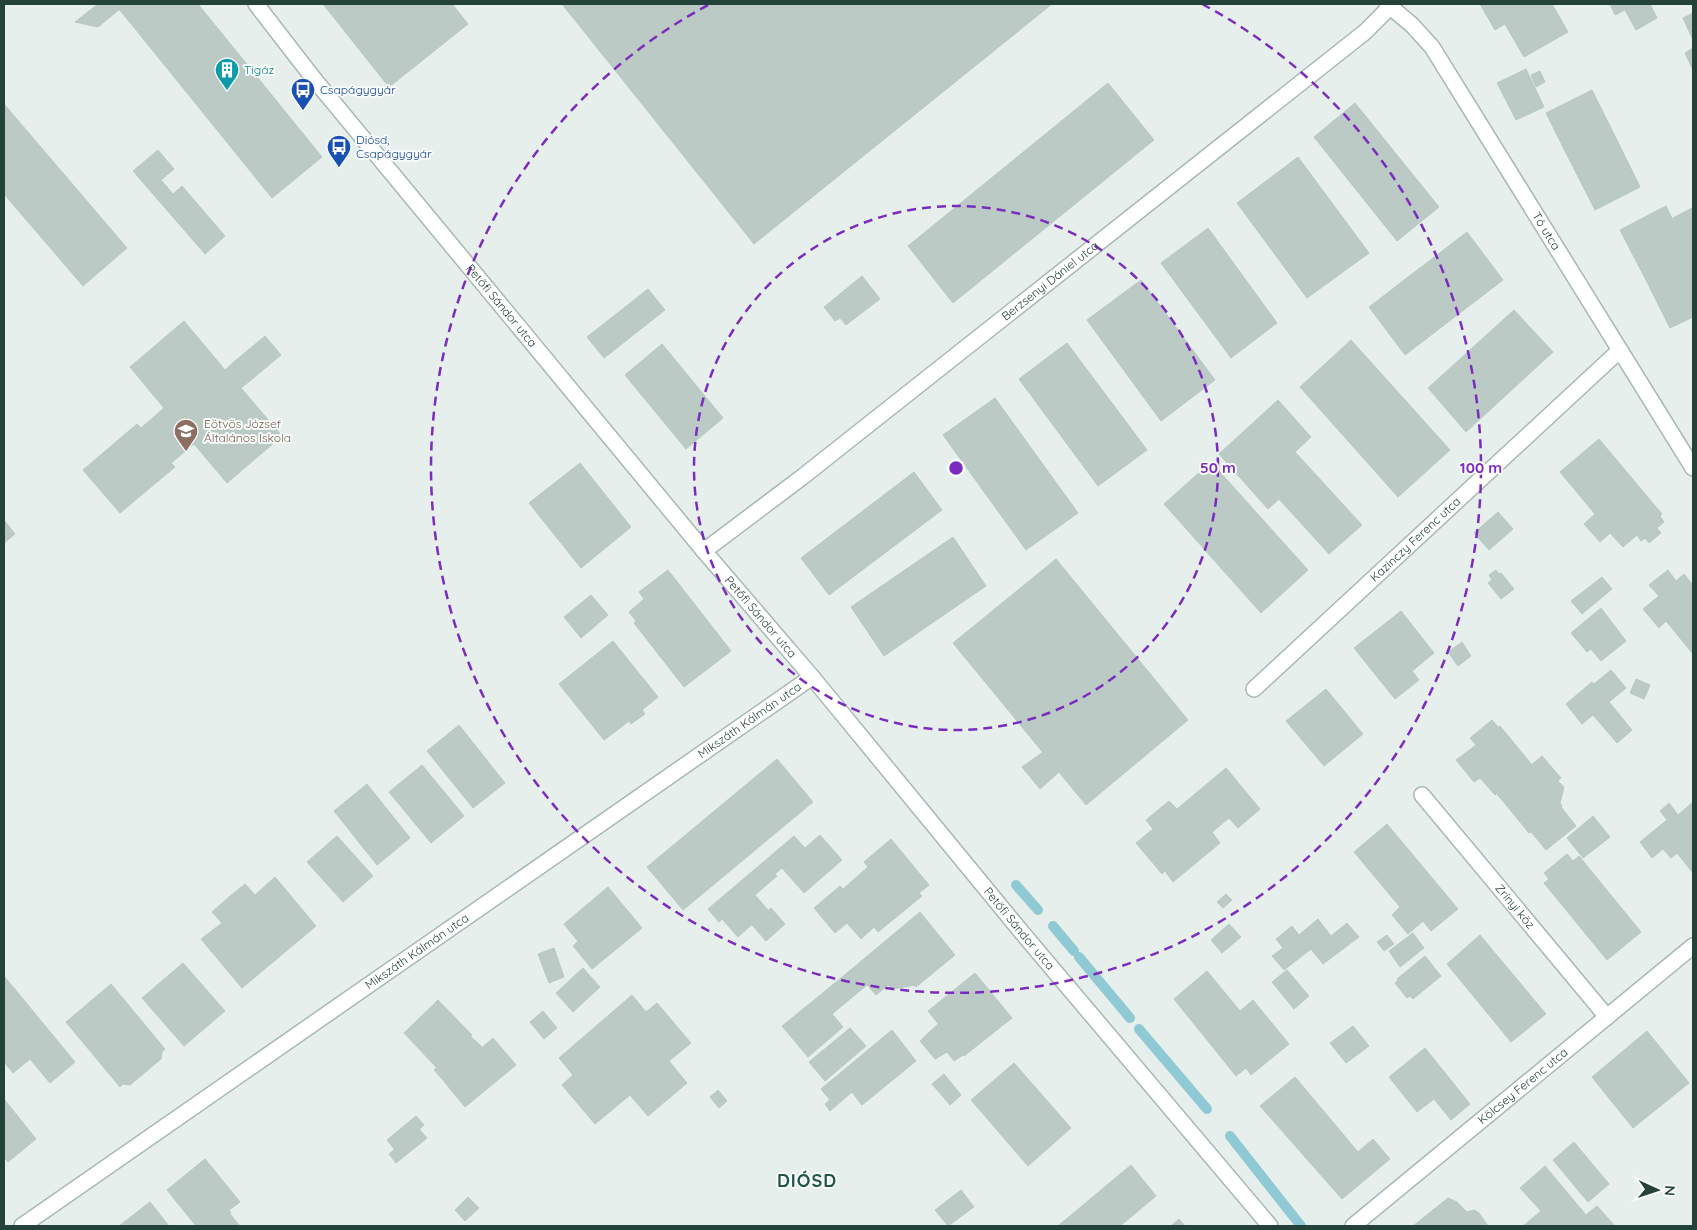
<svg xmlns="http://www.w3.org/2000/svg" width="1697" height="1230" font-family="Quicksand,sans-serif">
	<rect width="100%" height="100%" fill="#e6efeb"/>
	<g fill="none" stroke-linecap="round" stroke-linejoin="round">
		<g stroke="#8ec9d4" stroke-width="10">
			<polyline points="1016,885 1038,910"/>
			<polyline points="1053,926 1074,951"/>
			<polyline points="1079,957 1130,1018"/>
			<polyline points="1139,1029 1207,1109"/>
			<polyline points="1230,1136 1301,1226"/>
		</g>
	</g>
	<g fill="#bbcac4" stroke="#b8c9c2">
		<polygon points="98,4 126,4 98,27 75,22"/>
		<polygon points="126,4 158,4 132,25 119,9"/>
		<polygon points="158,4 198,4 322,157 272,198 132,25"/>
		<polygon points="323,4 452,4 468,24 389,87"/>
		<polygon points="562,4 1052,4 754,244"/>
		<polygon points="1480,4 1552,4 1568,32 1524,57 1505,24 1495,30"/>
		<polygon points="1610,4 1650,4 1657,18 1636,30 1625,10 1615,15"/>
		<polygon points="1693,13 1693,40 1683,18"/>
		<polygon points="1693,48 1693,70 1685,53"/>
		<polygon points="1526,69 1544,107 1516,120 1497,83"/>
		<polygon points="1540,71 1545,82 1536,87 1531,75"/>
		<polygon points="1108,83 1154,140 953,303 908,246"/>
		<polygon points="1592,90 1613,132 1567,155 1546,113"/>
		<polygon points="1355,103 1439,207 1397,241 1314,137"/>
		<polygon points="4,104 127,248 83,286 4,194"/>
		<polygon points="1613,132 1640,187 1595,210 1567,155"/>
		<polygon points="158,150 174,169 161,180 173,194 182,186 225,236 205,254 133,171"/>
		<polygon points="1298,157 1369,253 1307,298 1237,203"/>
		<polygon points="1666,206 1693,261 1648,284 1620,230"/>
		<polygon points="1692,208 1693,211 1693,261 1673,218"/>
		<polygon points="1208,228 1277,323 1231,358 1161,263"/>
		<polygon points="1467,232 1503,280 1405,355 1369,307"/>
		<polygon points="1693,261 1693,317 1670,328 1648,284"/>
		<polygon points="862,276 880,299 846,325 840,318 835,321 824,307"/>
		<polygon points="1141,280 1215,380 1161,421 1087,320"/>
		<polygon points="648,289 665,310 604,358 587,337"/>
		<polygon points="1514,310 1553,352 1466,432 1428,388"/>
		<polygon points="184,321 225,370 235,361 251,380 241,388 282,436 227,483 194,444 171,463 175,467 120,513 83,470 137,424 141,428 164,408 130,367"/>
		<polygon points="265,336 281,355 251,380 235,361"/>
		<polygon points="1351,340 1450,450 1398,497 1300,387"/>
		<polygon points="1067,343 1147,450 1098,486 1019,379"/>
		<polygon points="662,344 723,418 686,449 625,375"/>
		<polygon points="995,398 1078,513 1026,550 943,435"/>
		<polygon points="1278,400 1311,437 1295,452 1362,525 1329,554 1279,499 1268,509 1219,454"/>
		<polygon points="1599,439 1662,514 1660,516 1664,522 1657,528 1661,533 1649,543 1645,538 1641,541 1637,535 1623,547 1610,533 1600,542 1584,524 1595,514 1560,472"/>
		<polygon points="1211,462 1308,570 1261,613 1164,504"/>
		<polygon points="580,463 631,527 581,568 529,503"/>
		<polygon points="914,472 942,510 829,595 801,558"/>
		<polygon points="1498,512 1513,529 1489,550 1474,533"/>
		<polygon points="4,520 15,534 4,543"/>
		<polygon points="953,537 986,586 884,656 851,607"/>
		<polygon points="1056,559 1188,720 1086,805 953,643"/>
		<polygon points="668,570 731,651 684,687 634,623 636,621 629,612 644,599 639,592"/>
		<polygon points="1496,570 1499,574 1501,573 1514,589 1501,599 1488,583 1492,580 1489,575"/>
		<polygon points="1668,570 1676,581 1684,574 1693,585 1693,654 1666,621 1659,628 1643,609 1659,596 1649,585"/>
		<polygon points="1602,577 1612,589 1582,614 1571,601"/>
		<polygon points="591,595 608,615 581,638 564,617"/>
		<polygon points="1601,608 1626,641 1601,661 1591,649 1587,652 1571,633"/>
		<polygon points="1401,611 1434,653 1412,671 1419,680 1395,699 1354,648"/>
		<polygon points="613,641 658,697 642,710 645,714 631,724 629,721 604,740 559,684"/>
		<polygon points="1462,642 1471,656 1458,666 1448,652"/>
		<polygon points="1611,670 1626,688 1609,702 1594,684"/>
		<polygon points="1636,679 1650,685 1644,699 1630,693"/>
		<polygon points="1592,682 1609,702 1582,724 1566,704"/>
		<polygon points="1326,689 1363,734 1324,766 1286,721"/>
		<polygon points="1609,702 1632,730 1617,743 1593,715"/>
		<polygon points="1492,720 1498,727 1500,726 1532,765 1495,795 1480,778 1474,782 1456,760 1476,745 1470,738"/>
		<polygon points="459,725 505,783 473,808 427,751"/>
		<polygon points="1043,752 1059,772 1040,789 1022,767"/>
		<polygon points="1542,756 1561,778 1558,781 1564,787 1560,803 1530,766"/>
		<polygon points="777,759 813,802 683,910 647,867"/>
		<polygon points="422,765 464,816 431,843 389,792"/>
		<polygon points="1530,766 1560,803 1562,806 1561,807 1576,826 1546,850 1531,832 1529,833 1497,794"/>
		<polygon points="1226,768 1260,809 1238,828 1229,818 1212,832 1220,843 1173,882 1165,871 1162,874 1136,843 1153,829 1146,820 1169,801 1177,809"/>
		<polygon points="367,784 410,838 377,865 334,811"/>
		<polygon points="1693,802 1693,873 1677,853 1671,858 1663,849 1652,858 1640,842 1667,820 1660,811 1669,803 1678,815"/>
		<polygon points="1593,816 1610,837 1583,858 1567,838"/>
		<polygon points="1387,824 1458,909 1431,931 1423,921 1408,934 1392,915 1400,907 1354,852"/>
		<polygon points="820,835 842,860 804,893 782,868"/>
		<polygon points="337,836 373,876 343,902 307,862"/>
		<polygon points="794,836 805,848 775,874 777,876 755,895 768,910 738,937 722,919 719,922 708,909"/>
		<polygon points="891,839 929,885 919,893 922,896 878,932 861,911 835,933 814,908 840,886 843,889 868,867 864,862"/>
		<polygon points="1567,854 1573,861 1579,856 1641,932 1607,960 1544,883 1549,879 1544,873"/>
		<polygon points="275,877 316,926 242,988 201,939 222,923 212,912 229,897 245,884 255,895"/>
		<polygon points="608,887 642,928 597,965 564,924"/>
		<polygon points="1226,894 1232,900 1223,908 1217,902"/>
		<polygon points="771,908 785,924 766,941 752,925"/>
		<polygon points="861,911 874,927 861,939 847,923"/>
		<polygon points="920,912 955,955 916,987 904,972 876,995 853,968"/>
		<polygon points="1318,919 1331,936 1347,923 1359,937 1323,964 1311,949 1284,970 1272,956 1283,948 1276,939 1292,926 1299,935"/>
		<polygon points="1229,924 1241,937 1222,953 1211,940"/>
		<polygon points="1413,933 1424,948 1400,967 1389,951"/>
		<polygon points="1387,935 1394,944 1384,951 1377,942"/>
		<polygon points="1480,935 1546,1014 1511,1042 1447,964"/>
		<polygon points="578,941 597,965 592,969 573,946"/>
		<polygon points="554,948 564,977 549,983 538,954"/>
		<polygon points="1425,956 1441,976 1413,999 1410,996 1407,998 1395,983 1398,981 1397,979"/>
		<polygon points="183,963 225,1011 184,1046 142,998"/>
		<polygon points="583,968 600,987 573,1012 556,993"/>
		<polygon points="853,968 867,985 832,1014 818,997"/>
		<polygon points="1287,970 1309,996 1294,1009 1272,982"/>
		<polygon points="1207,971 1240,1011 1253,1000 1289,1044 1251,1075 1246,1068 1236,1076 1174,999"/>
		<polygon points="904,972 915,985 893,989 888,985"/>
		<polygon points="975,973 1012,1018 964,1056 928,1011"/>
		<polygon points="4,976 75,1062 50,1083 30,1059 13,1073 4,1062"/>
		<polygon points="111,984 165,1049 162,1052 161,1059 130,1085 123,1084 120,1087 66,1022"/>
		<polygon points="632,995 646,1012 657,1003 691,1043 669,1061 687,1083 648,1116 630,1095 595,1124 562,1085 573,1075 559,1058"/>
		<polygon points="818,997 843,1027 808,1057 782,1026"/>
		<polygon points="438,1000 472,1035 437,1068 404,1033"/>
		<polygon points="543,1011 557,1028 544,1039 530,1022"/>
		<polygon points="938,1024 963,1055 954,1061 947,1052 935,1059 920,1041"/>
		<polygon points="1353,1026 1369,1046 1346,1063 1330,1043"/>
		<polygon points="850,1028 866,1046 825,1081 809,1062"/>
		<polygon points="892,1030 916,1061 862,1105 852,1092 830,1111 825,1104 830,1100 821,1089"/>
		<polygon points="1647,1031 1689,1083 1633,1128 1592,1077"/>
		<polygon points="470,1036 480,1045 443,1080 434,1070"/>
		<polygon points="493,1038 516,1065 465,1107 451,1090 487,1061 478,1051"/>
		<polygon points="480,1045 482,1047 478,1051 487,1061 451,1090 443,1080"/>
		<polygon points="1425,1048 1470,1104 1451,1120 1434,1099 1417,1112 1389,1077"/>
		<polygon points="1014,1063 1071,1128 1028,1166 971,1100"/>
		<polygon points="944,1074 961,1095 950,1105 932,1084"/>
		<polygon points="1295,1077 1358,1152 1373,1139 1390,1159 1342,1199 1260,1106"/>
		<polygon points="718,1090 727,1101 719,1108 710,1097"/>
		<polygon points="4,1099 36,1139 8,1162 4,1157"/>
		<polygon points="416,1116 424,1125 395,1150 387,1140"/>
		<polygon points="419,1129 427,1138 396,1163 389,1154"/>
		<polygon points="1574,1142 1609,1184 1588,1202 1553,1160"/>
		<polygon points="205,1159 240,1202 229,1210 231,1213 215,1226 196,1226 167,1190"/>
		<polygon points="1131,1165 1156,1196 1120,1226 1058,1226"/>
		<polygon points="1545,1166 1586,1215 1597,1206 1615,1226 1523,1226 1541,1211 1520,1188"/>
		<polygon points="961,1190 974,1207 948,1226 935,1210"/>
		<polygon points="468,1197 479,1208 465,1221 455,1210"/>
		<polygon points="1448,1198 1457,1202 1467,1212 1474,1210 1479,1213 1488,1226 1413,1226"/>
		<polygon points="150,1202 169,1226 119,1226"/>
		<polygon points="230,1214 240,1226 215,1226"/>
		<polygon points="1179,1219 1185,1226 1171,1226"/>
	</g>
	<g fill="none" stroke-linecap="round" stroke-linejoin="round">
		<defs>
			<g id="minor">
				<path id="s1" d="M256 4 314 79 704 551 812 677 1024 935 1270 1226"/>
				<path id="s2" d="M1387 4 1412 25 1432 47 1693 468"/>
				<path id="s3" d="M704 551 801 478 1365 32 1393 4"/>
				<path id="s4" d="M1254 689 1620 350"/>
				<path id="s5" d="M1422 795 1607 1017"/>
				<path id="s6" d="M22 1226 812 677"/>
				<path id="s7" d="M1353 1226 1693 946"/>
			</g>
		</defs>
		<use href="#minor" stroke="#a8b8b2" stroke-width="18"/>
		<use href="#minor" stroke="#fff" stroke-width="15"/>
	</g>
	<g fill="none" stroke="#7b2cbf" stroke-width="2.5" stroke-dasharray="9 6">
		<circle cx="956" cy="468" r="262"/>
		<path d="M1202 4A525 525 0 1 1 710 4"/>
	</g>
	<defs>
		<symbol id="building-pin" viewBox="-11 -11 22 30"><path d="M0 17L-7.5 6A9.5 9.5 0 1 1 7.5 6Z" fill="#0f9aa8" stroke="#f7fbf9"/><path d="M-4-6H4V6H1V3H-1V6H-4ZM-2.5-4.3h1.7v1.8h-1.7ZM.8-4.3h1.7v1.8H.8ZM-2.5-1h1.7V.8h-1.7ZM.8-1h1.7V.8H.8Z" fill="#fff"/></symbol>
		<symbol id="bus-pin" viewBox="-11 -11 22 30"><path d="M0 17L-7.5 6A9.5 9.5 0 1 1 7.5 6Z" fill="#1a4fb4" stroke="#f7fbf9"/><path d="M-5-6H5V4H4V6H2V4H-2V6H-4V4H-5ZM-3.5-4V0h7V-4ZM-3.5 1.2v1.5H-2V1.2ZM2 1.2v1.5H3.5V1.2Z" fill="#fff"/></symbol>
		<symbol id="school-pin" viewBox="-11 -11 22 30"><path d="M0 17L-7.5 6A9.5 9.5 0 1 1 7.5 6Z" fill="#8d6e63" stroke="#f7fbf9"/><path d="M0-5L7-2L0 1L-7-2ZM-4 1L0 2.5L4 1V4Q0 6-4 4Z" fill="#fff"/></symbol>
	</defs>
	<g fill-rule="evenodd">
		<use href="#building-pin" x="213" y="56" width="28" height="38"/>
		<use href="#bus-pin" x="289" y="76" width="28" height="38"/>
		<use href="#bus-pin" x="325" y="133" width="28" height="38"/>
		<use href="#school-pin" x="172" y="417" width="28" height="38"/>
	</g>
	<g text-anchor="middle" stroke-width="4" stroke-linejoin="round" paint-order="stroke">
		<g font-size="12" fill="#0d838f" stroke="#f7fbf9" text-anchor="start">
			<text x="244" y="74">Tigáz</text>
		</g>
		<g font-size="12" fill="#164399" stroke="#f7fbf9" text-anchor="start">
			<text x="320" y="94">Csapágygyár</text>
			<text x="356" y="144">Diósd,<tspan x="356" dy="14">Csapágygyár</tspan></text>
		</g>
		<g font-size="12" fill="#24423a" stroke="#f7fbf9">
			<text dy="4" stroke="none"><textPath href="#s2" startOffset="279">Tó utca</textPath></text>
			<text dy="4" stroke="none"><textPath href="#s3" startOffset="439">Berzsenyi Dániel utca</textPath></text>
			<text dy="4" stroke="none"><textPath href="#s1" startOffset="389">Petőfi Sándor utca</textPath></text>
			<text dy="4" stroke="none"><textPath href="#s4" startOffset="220">Kazinczy Ferenc utca</textPath></text>
			<text dy="4" stroke="none"><textPath href="#s1" startOffset="794">Petőfi Sándor utca</textPath></text>
			<text dy="4" stroke="none"><textPath href="#s6" startOffset="886">Mikszáth Kálmán utca</textPath></text>
			<text dy="4" stroke="none"><textPath href="#s5" startOffset="145">Zrínyi köz</textPath></text>
			<text dy="4" stroke="none"><textPath href="#s1" startOffset="1199">Petőfi Sándor utca</textPath></text>
			<text dy="4" stroke="none"><textPath href="#s6" startOffset="481">Mikszáth Kálmán utca</textPath></text>
			<text dy="4" stroke="none"><textPath href="#s7" startOffset="220">Kölcsey Ferenc utca</textPath></text>
		</g>
		<g font-size="12" fill="#785e54" stroke="#f7fbf9" text-anchor="start">
			<text x="204" y="428">Eötvös József<tspan x="204" dy="14">Általános Iskola</tspan></text>
		</g>
		<g font-size="18" font-weight="bold" letter-spacing="1" fill="#1f5548" stroke="#f7fbf9">
			<text x="807" y="1187">DIÓSD</text>
		</g>
	</g>
	<circle cx="956" cy="468" r="8" fill="#7b2cbf" stroke="#f7fbf9" stroke-width="2.5"/>
	<g font-size="15" text-anchor="middle" font-weight="bold" fill="#7b2cbf" stroke="#f7fbf9" stroke-width="4" stroke-linejoin="round" paint-order="stroke">
		<text x="1218" y="473">50 m</text>
		<text x="1481" y="473">100 m</text>
	</g>
	<rect width="1697" height="1230" fill="none" stroke="#24423a" stroke-width="10"/>
	<g transform="translate(1657 1190) rotate(93)" stroke="#f7fbf9" stroke-width="4" paint-order="stroke">
	<path d="M0-4L9 19L0 12L-9 19Z" fill="#24423a"/>
	<text y="-8" font-size="14" font-weight="bold" text-anchor="middle" fill="#24423a">N</text>
	</g>
</svg>
